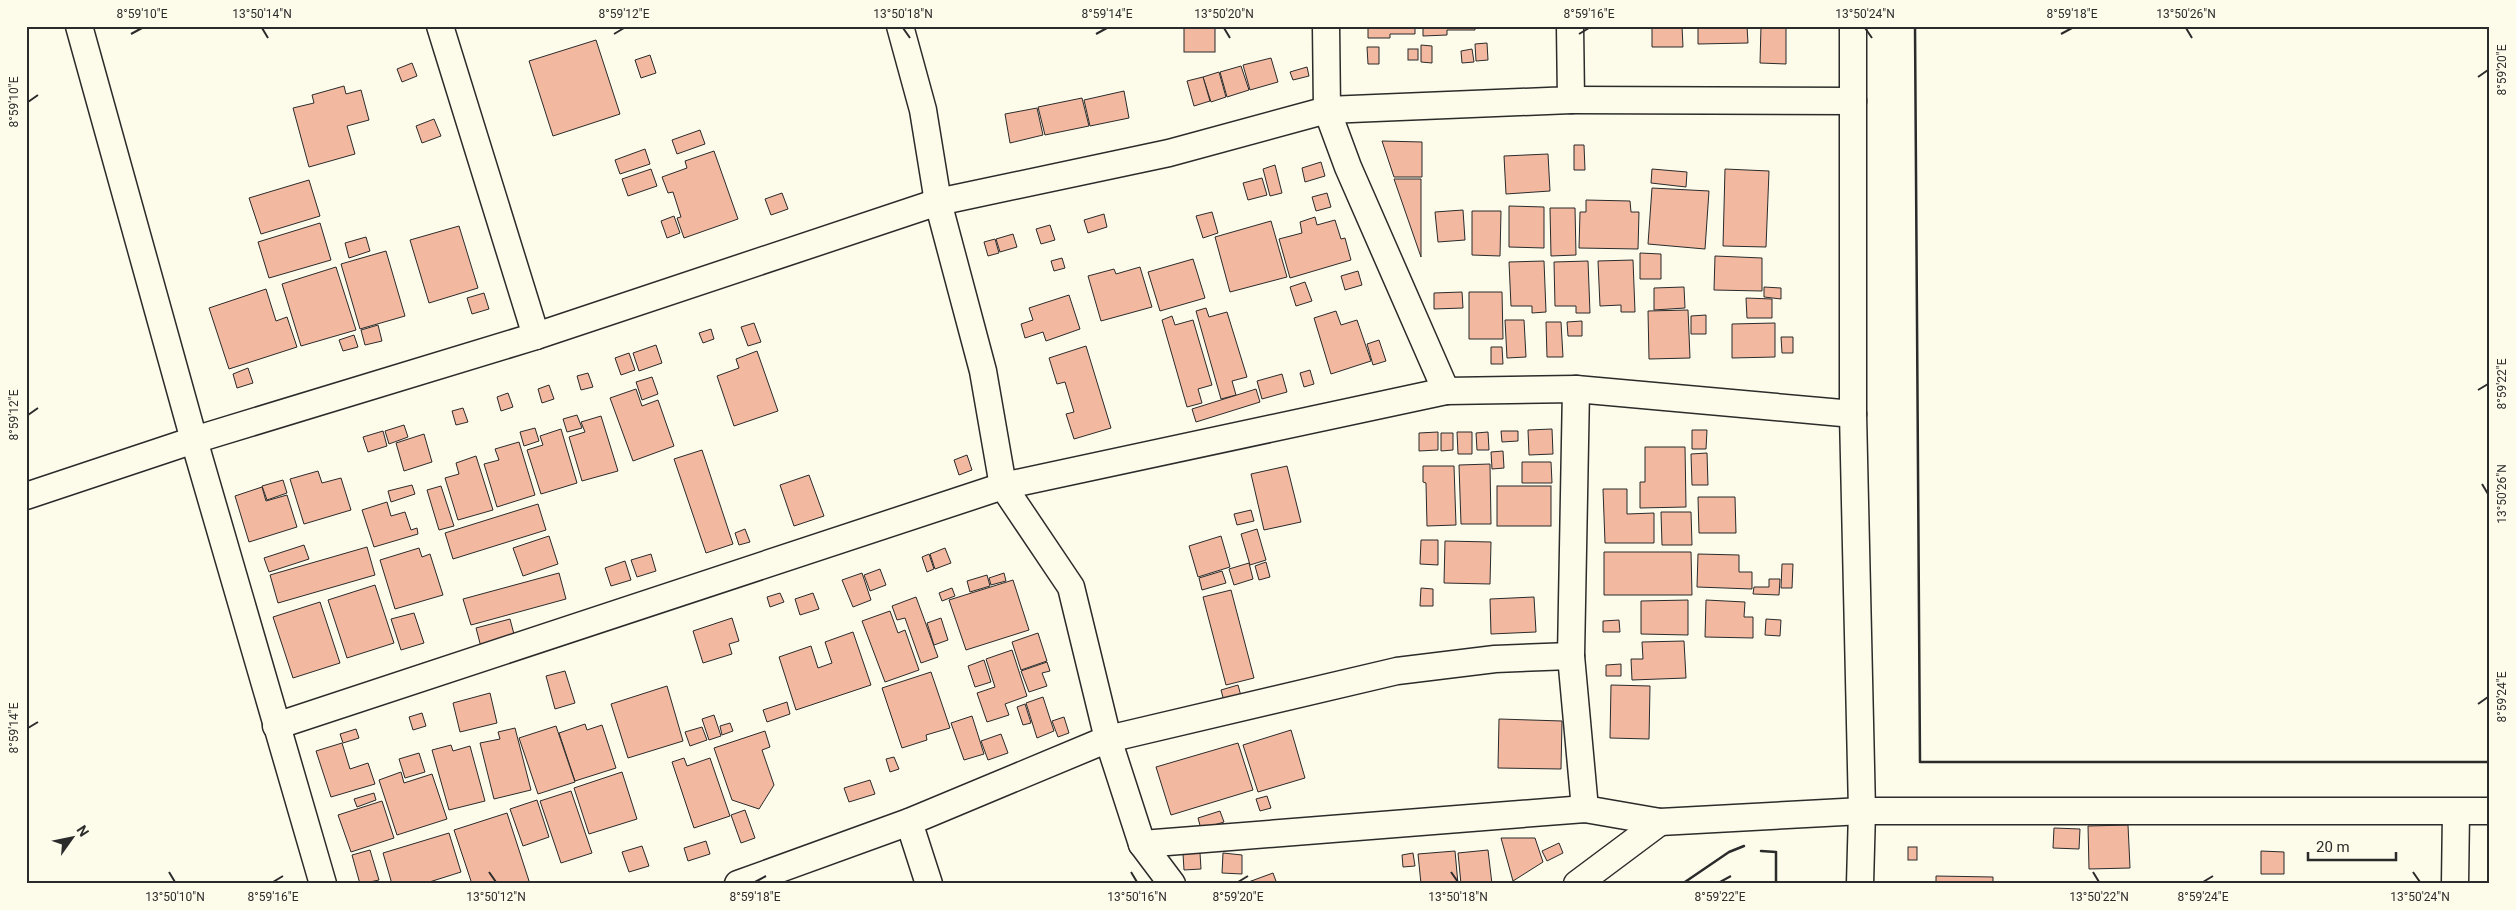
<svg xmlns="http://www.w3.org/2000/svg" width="2516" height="910" font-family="Roboto,sans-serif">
	<rect width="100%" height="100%" fill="#fdfbea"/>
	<g fill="#f2b8a0" stroke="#2b2b2b">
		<rect x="1184" y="26" width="31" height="26"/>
		<polygon points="1368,26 1415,26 1415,34 1390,34 1390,38 1368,38"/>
		<polygon points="1423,26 1475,26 1475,30 1447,30 1447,35 1423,36"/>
		<polygon points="1652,26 1682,26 1683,47 1652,47"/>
		<polygon points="1698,26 1747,26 1748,43 1698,44"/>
		<polygon points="1761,26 1786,26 1786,64 1760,63"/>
		<polygon points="596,40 620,114 553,136 529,61"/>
		<polygon points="1487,43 1488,60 1476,61 1475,44"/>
		<polygon points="1421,45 1432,46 1432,63 1421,62"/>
		<polygon points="1367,47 1379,47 1379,64 1368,64"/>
		<rect x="1408" y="49" width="10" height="11"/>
		<polygon points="1472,49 1474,62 1462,63 1461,51"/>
		<polygon points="650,55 656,73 641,78 635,60"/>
		<polygon points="1271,58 1278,82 1250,90 1243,65"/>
		<polygon points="412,63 417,76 402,82 397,69"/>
		<polygon points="1241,66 1249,90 1227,97 1220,72"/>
		<polygon points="1307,67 1309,76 1293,80 1290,72"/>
		<polygon points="1219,72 1226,97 1211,102 1203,77"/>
		<polygon points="1203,77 1210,101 1194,106 1187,81"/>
		<polygon points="344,86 346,94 361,90 369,120 347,126 355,154 309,167 293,108 314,103 312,95"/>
		<polygon points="1124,91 1129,118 1090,126 1084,100"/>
		<polygon points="1082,98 1089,126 1045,135 1038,107"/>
		<polygon points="1037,108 1043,135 1010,143 1005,114"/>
		<polygon points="434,119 441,136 422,143 416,126"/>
		<polygon points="700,130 705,144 677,154 672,140"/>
		<polygon points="1382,141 1422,142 1422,177 1394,177"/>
		<polygon points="1574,145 1584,145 1585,170 1574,170"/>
		<polygon points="645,149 650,164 620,174 615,160"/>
		<polygon points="714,151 738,219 684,238 677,218 681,217 673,192 668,193 662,177 687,168 685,161"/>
		<polygon points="1548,154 1550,191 1506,194 1504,156"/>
		<polygon points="1321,162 1325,176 1305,182 1302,168"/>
		<polygon points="1275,165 1282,193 1270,196 1263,169"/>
		<polygon points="651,169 657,186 628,196 622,179"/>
		<polygon points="1652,169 1687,172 1686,187 1651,183"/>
		<polygon points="1725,169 1769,171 1766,247 1723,246"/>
		<polygon points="1262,178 1267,195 1248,200 1243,183"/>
		<polygon points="1394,179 1421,179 1421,257"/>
		<polygon points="309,180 320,216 261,234 249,198"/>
		<polygon points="1652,188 1709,191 1705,249 1648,244"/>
		<polygon points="782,193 788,209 771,215 765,199"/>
		<polygon points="1327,193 1331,207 1316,211 1312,197"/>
		<polygon points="1586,200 1630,201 1631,212 1639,212 1638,249 1579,248 1580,212 1586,212"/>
		<polygon points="1509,206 1544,207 1544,248 1509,247"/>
		<polygon points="1550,208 1575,208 1576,255 1551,256"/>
		<polygon points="1463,210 1465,240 1438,242 1435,212"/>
		<polygon points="1472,211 1501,211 1500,256 1472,255"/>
		<polygon points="1212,212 1218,233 1203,238 1196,216"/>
		<polygon points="1104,214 1107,227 1088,233 1084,220"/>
		<polygon points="674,216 680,233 667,238 661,221"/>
		<polygon points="1315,217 1317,225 1335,220 1341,239 1345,238 1351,260 1290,278 1279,239 1302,233 1300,222"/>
		<polygon points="1271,221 1287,277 1230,292 1215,237"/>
		<polygon points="320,223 331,260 269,278 258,242"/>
		<polygon points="1050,225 1055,240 1041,244 1036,229"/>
		<polygon points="459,226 478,288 429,303 410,240"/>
		<polygon points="1013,234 1017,247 1000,252 996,239"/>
		<polygon points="366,237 370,251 349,258 345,243"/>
		<polygon points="995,239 999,253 988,256 984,242"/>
		<polygon points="386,251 405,316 360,329 341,264"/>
		<polygon points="1640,253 1661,254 1661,279 1640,279"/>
		<polygon points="1715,256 1762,258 1762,291 1714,290"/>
		<polygon points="1062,258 1065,268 1054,271 1051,261"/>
		<polygon points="1193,259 1205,298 1160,311 1148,272"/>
		<polygon points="1633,260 1635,312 1621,312 1621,305 1600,306 1598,261"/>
		<polygon points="1544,261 1546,312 1532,313 1532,306 1511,306 1509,262"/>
		<polygon points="1588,261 1590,313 1576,313 1576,306 1555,306 1554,262"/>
		<polygon points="336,267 356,330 301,346 282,284"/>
		<polygon points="1140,267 1152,307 1101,321 1088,276 1114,269 1116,274"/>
		<polygon points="1358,271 1362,285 1345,290 1341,276"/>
		<polygon points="1305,282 1312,301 1296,306 1290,287"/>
		<polygon points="1684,287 1685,308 1654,310 1654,288"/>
		<polygon points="1764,287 1781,288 1781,299 1764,297"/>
		<polygon points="266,289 276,321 287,317 297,347 229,369 209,308"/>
		<polygon points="1462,292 1463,308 1434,309 1434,293"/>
		<polygon points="1469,292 1502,292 1503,339 1469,339"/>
		<polygon points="484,293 489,309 472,314 467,298"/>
		<polygon points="1069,295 1080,329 1046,341 1043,332 1025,338 1021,324 1033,320 1029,308"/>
		<polygon points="1746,298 1772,299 1772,318 1747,318"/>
		<polygon points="1206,308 1209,317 1227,312 1247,377 1232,381 1236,395 1221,399 1196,311"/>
		<polygon points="1688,310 1690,358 1649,359 1648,311"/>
		<polygon points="1336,311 1341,325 1357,320 1371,361 1331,374 1314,318"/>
		<polygon points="1706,315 1706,334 1691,334 1691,316"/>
		<polygon points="1172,316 1175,325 1193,320 1212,385 1198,389 1202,403 1187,407 1162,320"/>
		<polygon points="1505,320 1524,320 1526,357 1507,358"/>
		<polygon points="1582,321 1582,336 1568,336 1567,322"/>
		<polygon points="1546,322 1561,322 1563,357 1547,357"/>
		<polygon points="754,323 761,342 748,346 741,327"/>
		<polygon points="1775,323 1775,357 1732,358 1732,324"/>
		<polygon points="378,325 382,341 365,345 361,330"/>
		<polygon points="711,329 714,339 703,343 699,333"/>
		<polygon points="354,335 358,347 343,351 339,340"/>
		<polygon points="1781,337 1793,337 1793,353 1782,353"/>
		<polygon points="1379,340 1386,361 1373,365 1367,344"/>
		<polygon points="656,345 662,363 639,371 633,353"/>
		<polygon points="1086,346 1111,428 1074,439 1066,414 1074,412 1065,382 1057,384 1049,358"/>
		<polygon points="1491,347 1502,347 1503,364 1491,364"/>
		<polygon points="757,351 778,411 734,426 717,376 739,368 736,359"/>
		<polygon points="629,353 635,370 621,375 615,358"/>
		<polygon points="248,368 253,383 237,388 233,374"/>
		<polygon points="1310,370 1314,384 1304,387 1300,373"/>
		<polygon points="588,373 593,387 581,390 577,376"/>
		<polygon points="1282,374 1287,392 1262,399 1257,381"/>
		<polygon points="652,377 658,394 642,400 636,382"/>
		<polygon points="549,385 554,399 542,403 538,389"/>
		<polygon points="636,389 642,406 658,400 674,446 633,461 610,398"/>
		<polygon points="1256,389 1260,402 1196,422 1192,409"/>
		<polygon points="508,393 513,407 501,411 497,397"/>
		<polygon points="463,408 468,422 456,425 452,411"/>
		<polygon points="577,415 582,428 567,432 563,419"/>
		<polygon points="601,416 618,471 582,481 569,437 585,432 581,422"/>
		<polygon points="404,425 408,437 389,444 385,431"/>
		<polygon points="535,428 539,441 524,446 520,432"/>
		<polygon points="561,429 577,483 541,494 527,450 543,445 540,436"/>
		<polygon points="1552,429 1553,454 1529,455 1528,430"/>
		<polygon points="1692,430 1707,430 1706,449 1692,449"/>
		<polygon points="383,431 387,446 368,452 363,437"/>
		<polygon points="1501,431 1518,431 1518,441 1502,442"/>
		<polygon points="1438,432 1438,450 1419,451 1419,433"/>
		<polygon points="1457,432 1472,432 1472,454 1458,454"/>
		<polygon points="1488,432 1489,450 1477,450 1476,433"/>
		<polygon points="1441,433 1453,433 1453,450 1441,451"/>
		<polygon points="424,434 432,462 404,471 396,443"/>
		<polygon points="519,442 535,495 497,507 484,464 499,460 495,449"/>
		<polygon points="1645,447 1685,447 1686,507 1640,508 1640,482 1645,482"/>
		<polygon points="702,450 733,544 706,553 674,459"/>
		<polygon points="1503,451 1504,468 1492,469 1491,452"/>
		<polygon points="1707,453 1708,485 1692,485 1691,454"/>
		<polygon points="967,455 972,470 959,475 954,460"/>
		<polygon points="476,456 493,510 458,520 445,478 459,474 456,463"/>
		<polygon points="1522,462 1551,462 1552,483 1522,483"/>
		<polygon points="1490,464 1491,524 1461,524 1459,465"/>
		<polygon points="1287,466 1301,522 1264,530 1251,474"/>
		<polygon points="1423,466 1454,466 1456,525 1427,526 1426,483 1423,482"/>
		<polygon points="318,471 322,483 341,478 351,510 304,524 290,479"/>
		<polygon points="809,475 824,516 794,526 780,485"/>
		<polygon points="283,480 287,493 267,500 262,486"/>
		<polygon points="412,485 415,494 391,502 388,491"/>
		<polygon points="441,486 454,526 439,530 427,490"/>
		<rect x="1497" y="486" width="54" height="40"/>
		<polygon points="262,487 266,501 287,495 297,527 249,542 235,496"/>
		<polygon points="1603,489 1627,489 1627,514 1654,513 1654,543 1605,543"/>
		<polygon points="1698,497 1735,497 1736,533 1699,533"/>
		<polygon points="387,502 391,516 405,512 411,530 417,528 418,534 374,547 362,510"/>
		<polygon points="538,504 546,530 453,559 445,533"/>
		<polygon points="1251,510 1254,521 1237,525 1234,514"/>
		<polygon points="1661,512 1691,512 1692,545 1662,545"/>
		<polygon points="745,529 750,542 739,545 735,533"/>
		<polygon points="1257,529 1266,560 1250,565 1241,534"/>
		<polygon points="549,536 558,564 523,576 513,548"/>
		<polygon points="1221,536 1230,567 1198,577 1189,546"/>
		<polygon points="1421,540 1438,540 1438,565 1420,564"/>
		<polygon points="1445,541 1491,542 1490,584 1444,583"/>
		<polygon points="304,545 309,559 269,572 264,558"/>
		<polygon points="367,547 375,575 278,603 270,575"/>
		<polygon points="419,548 422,557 430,554 443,595 395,609 380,560"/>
		<polygon points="945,548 951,563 935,569 930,554"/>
		<polygon points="1604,552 1691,552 1692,595 1604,595"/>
		<polygon points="651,554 656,571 637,577 631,560"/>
		<polygon points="929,554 934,569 927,572 922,557"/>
		<polygon points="1698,554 1739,555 1739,572 1752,572 1752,589 1697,587"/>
		<polygon points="625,561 631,580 611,586 605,568"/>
		<polygon points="1266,562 1270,577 1259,580 1255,566"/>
		<polygon points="1249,563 1253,579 1234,585 1229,569"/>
		<polygon points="1782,564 1793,564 1792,588 1781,588"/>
		<polygon points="880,569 886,585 870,591 864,575"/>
		<polygon points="1222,571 1226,583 1202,590 1199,578"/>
		<polygon points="559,573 566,599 471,625 463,599"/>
		<polygon points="862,573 871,600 853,607 842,580"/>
		<polygon points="1004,573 1006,581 991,585 989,578"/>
		<polygon points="987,575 990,586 970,592 967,581"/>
		<polygon points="1769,579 1780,579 1779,595 1753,594 1754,587 1769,587"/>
		<polygon points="1013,580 1029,630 966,650 949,600"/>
		<polygon points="375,585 394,643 347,658 328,600"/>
		<polygon points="952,588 955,596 942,601 939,593"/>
		<polygon points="1421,588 1433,589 1433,606 1420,606"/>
		<polygon points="1231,590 1254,678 1226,685 1203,597"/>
		<polygon points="780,593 784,602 770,607 767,597"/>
		<polygon points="813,593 819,609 800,615 795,599"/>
		<polygon points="916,597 938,657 921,663 905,618 897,620 892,606"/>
		<polygon points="1534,597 1536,632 1491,634 1490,599"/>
		<polygon points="1688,600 1688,635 1641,634 1641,601"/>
		<polygon points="1706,600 1745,602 1744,617 1753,617 1753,638 1705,637"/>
		<polygon points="320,602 340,663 293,678 273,617"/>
		<polygon points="890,611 898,633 905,630 919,670 885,682 862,621"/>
		<polygon points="414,613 424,643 401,650 391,619"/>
		<polygon points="732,618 739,641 729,644 732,654 703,663 693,631"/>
		<polygon points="941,618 948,640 934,645 927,623"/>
		<polygon points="510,619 515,638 481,647 476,628"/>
		<polygon points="1766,619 1781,620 1780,636 1765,635"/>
		<polygon points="1619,620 1620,632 1603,632 1603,621"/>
		<polygon points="853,632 871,685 796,710 779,657 811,646 818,668 832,663 825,642"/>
		<polygon points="1038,633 1047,661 1021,670 1012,642"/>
		<polygon points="1684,641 1686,678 1632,680 1631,659 1643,659 1642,642"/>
		<polygon points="1012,650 1027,696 1005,704 1009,715 987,722 977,693 995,687 986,659"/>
		<polygon points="984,660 991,682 975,687 968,666"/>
		<polygon points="1047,662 1050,671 1042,673 1047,686 1029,692 1021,671"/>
		<polygon points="1621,664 1621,676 1606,676 1606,665"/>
		<polygon points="565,671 575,703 555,709 546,676"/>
		<polygon points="931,672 950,728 926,735 927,740 902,748 882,688"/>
		<polygon points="1238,685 1241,696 1224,701 1221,690"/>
		<polygon points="1611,685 1650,686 1649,739 1610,738"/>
		<polygon points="667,686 683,741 628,758 611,704"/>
		<polygon points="490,693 497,723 460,732 453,703"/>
		<polygon points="1043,697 1054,731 1037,738 1026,703"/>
		<polygon points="787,702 790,714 767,722 763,710"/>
		<polygon points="1025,704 1031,723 1023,725 1017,707"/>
		<polygon points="422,713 426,726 413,730 409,717"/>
		<polygon points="714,715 721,736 709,740 702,719"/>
		<polygon points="972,716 984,754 964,760 951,723"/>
		<polygon points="1064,717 1069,733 1058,737 1052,721"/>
		<polygon points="1499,719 1562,721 1561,769 1498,768"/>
		<polygon points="730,723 733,731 722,735 720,726"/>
		<polygon points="585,724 587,730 602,725 616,768 575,781 559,733"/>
		<polygon points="556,726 575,782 538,794 519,738"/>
		<polygon points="702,727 707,740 690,746 685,732"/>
		<polygon points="515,728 531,790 494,799 480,743 500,739 498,732"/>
		<polygon points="356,729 359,738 343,743 340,734"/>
		<polygon points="1291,730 1305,778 1258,792 1243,745"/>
		<polygon points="765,731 770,747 762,750 774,785 759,809 732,800 714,748"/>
		<polygon points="1001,734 1008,753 988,760 981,741"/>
		<polygon points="342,743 350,769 368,763 375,784 331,797 316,751"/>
		<polygon points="1238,743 1253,790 1171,815 1156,767"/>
		<polygon points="451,745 453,751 470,746 485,801 449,810 432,750"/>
		<polygon points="419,753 425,772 405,778 399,759"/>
		<polygon points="894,757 899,769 890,772 886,759"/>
		<polygon points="684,758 687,766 710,758 730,816 694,828 672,762"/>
		<polygon points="401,772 404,783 432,774 447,819 397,835 379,780"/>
		<polygon points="622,772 637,819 589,834 574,788"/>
		<polygon points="870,780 875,794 849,802 844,788"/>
		<polygon points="571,791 592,853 561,863 540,801"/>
		<polygon points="374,793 376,800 357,807 354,799"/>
		<polygon points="1267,796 1271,808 1260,811 1256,799"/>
		<polygon points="537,800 549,837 523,846 510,809"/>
		<polygon points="382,801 394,838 351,852 338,815"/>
		<polygon points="745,810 755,838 741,843 731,815"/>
		<polygon points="1220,811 1224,822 1201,829 1198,818"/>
		<polygon points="507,813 530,884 472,884 454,830"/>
		<polygon points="2128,825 2130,868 2089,869 2088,826"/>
		<polygon points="2054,828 2080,829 2079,849 2053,848"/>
		<polygon points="449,833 461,872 423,884 392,884 383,853"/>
		<polygon points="1501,838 1535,838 1543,862 1513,881"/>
		<polygon points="706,841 710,854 688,861 684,848"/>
		<polygon points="1559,843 1563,853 1547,861 1542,851"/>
		<polygon points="642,846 649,866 629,872 622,852"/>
		<rect x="1908" y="847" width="9" height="13"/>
		<polygon points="370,850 379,880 360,884 352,855"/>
		<polygon points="1488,850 1492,884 1461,884 1458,853"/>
		<polygon points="1455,851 1458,884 1421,884 1418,854"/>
		<polygon points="2261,851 2284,852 2284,874 2261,874"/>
		<polygon points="1200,853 1201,869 1184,870 1183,854"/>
		<polygon points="1223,853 1242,855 1242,874 1222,873"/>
		<polygon points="1413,853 1415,866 1403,867 1402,855"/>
		<polygon points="1273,873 1277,884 1243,884"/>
		<polygon points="1936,876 1993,877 1993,884 1936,884"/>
	</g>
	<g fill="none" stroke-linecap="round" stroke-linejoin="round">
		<defs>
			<g id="minor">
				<polyline points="79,26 194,440 323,884"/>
				<polyline points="440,26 536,336"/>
				<polyline points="900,26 923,110 938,202 983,371 1003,486 1071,587 1108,739 1142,844 1172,884"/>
				<polyline points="1326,26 1327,110 1348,167 1446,391 1576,389 1853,414"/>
				<polyline points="1853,26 1853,414 1862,811 1860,884"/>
				<polyline points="1571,100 1853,101"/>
				<polyline points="1576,389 1571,656 1585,809"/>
				<polyline points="26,496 194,440 536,336 938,202 1169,153 1327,110 1571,100 1570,26"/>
				<polyline points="276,726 1003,486 1446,391"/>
				<polyline points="909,822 929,884"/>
				<polyline points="1142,844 1585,809 1660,822 1862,811 2490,811"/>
				<polyline points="738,884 909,822 1108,739 1397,671 1495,659 1571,656"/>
				<polyline points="1577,884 1660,822"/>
				<polyline points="2455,884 2456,812"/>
			</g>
		</defs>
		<use href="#minor" stroke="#2b2b2b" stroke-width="29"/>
		<use href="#minor" stroke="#fdfbea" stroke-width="26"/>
		<g stroke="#2b2b2b" stroke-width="2.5">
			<polyline points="1915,26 1920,762 2490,762"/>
			<polyline points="1761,851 1776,852 1776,884"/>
			<polyline points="1682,884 1729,852 1744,846"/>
		</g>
	</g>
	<path fill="none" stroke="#2b2b2b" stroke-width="2" d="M262 28 268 38M903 28 910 38M1224 28 1230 38M1865 28 1872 38M2186 28 2192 38M131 34 142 28M614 34 624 28M1096 34 1107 28M1579 34 1589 28M2061 34 2072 28M2478 77 2488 70M28 102 38 95M2478 390 2488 384M28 415 38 408M2482 484 2488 494M2478 704 2488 697M28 728 38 722M169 872 175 882M489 872 496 882M1131 872 1137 882M1451 872 1458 882M2093 872 2099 882M2413 872 2420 882M273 882 283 876M755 882 766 876M1238 882 1248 876M1720 882 1731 876M2203 882 2213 876"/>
	<rect width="2516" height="910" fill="none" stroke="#fdfbea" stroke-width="55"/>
	<g transform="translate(72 838) rotate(57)" stroke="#fdfbea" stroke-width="4" paint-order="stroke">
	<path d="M0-4L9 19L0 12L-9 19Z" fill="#2b2b2b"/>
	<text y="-8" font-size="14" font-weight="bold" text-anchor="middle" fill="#2b2b2b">N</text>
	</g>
	<path d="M2308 852v8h88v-8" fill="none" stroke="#2b2b2b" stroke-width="2.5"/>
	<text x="2316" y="852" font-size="15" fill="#2b2b2b" stroke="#fdfbea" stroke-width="4" paint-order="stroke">20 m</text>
	<rect x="28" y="28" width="2460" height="854" fill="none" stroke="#2b2b2b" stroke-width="2"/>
	<g font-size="12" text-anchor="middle" fill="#2b2b2b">
		<text x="142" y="18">8°59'10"E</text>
		<text x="262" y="18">13°50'14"N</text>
		<text x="624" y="18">8°59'12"E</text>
		<text x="903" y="18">13°50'18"N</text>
		<text x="1107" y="18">8°59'14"E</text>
		<text x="1224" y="18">13°50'20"N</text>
		<text x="1589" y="18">8°59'16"E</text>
		<text x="1865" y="18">13°50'24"N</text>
		<text x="2072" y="18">8°59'18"E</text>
		<text x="2186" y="18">13°50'26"N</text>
		<text transform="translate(2502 70) rotate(-90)" y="4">8°59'20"E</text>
		<text transform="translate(14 102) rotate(-90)" y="4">8°59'10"E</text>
		<text transform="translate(2502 384) rotate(-90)" y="4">8°59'22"E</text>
		<text transform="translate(14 415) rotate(-90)" y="4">8°59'12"E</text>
		<text transform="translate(2502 494) rotate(-90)" y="4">13°50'26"N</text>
		<text transform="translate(2502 697) rotate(-90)" y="4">8°59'24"E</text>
		<text transform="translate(14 728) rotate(-90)" y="4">8°59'14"E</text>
		<text x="175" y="901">13°50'10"N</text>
		<text x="273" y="901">8°59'16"E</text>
		<text x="496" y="901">13°50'12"N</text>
		<text x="755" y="901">8°59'18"E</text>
		<text x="1137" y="901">13°50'16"N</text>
		<text x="1238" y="901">8°59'20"E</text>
		<text x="1458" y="901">13°50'18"N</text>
		<text x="1720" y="901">8°59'22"E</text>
		<text x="2099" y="901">13°50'22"N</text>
		<text x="2203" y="901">8°59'24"E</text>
		<text x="2420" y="901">13°50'24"N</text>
	</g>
</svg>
